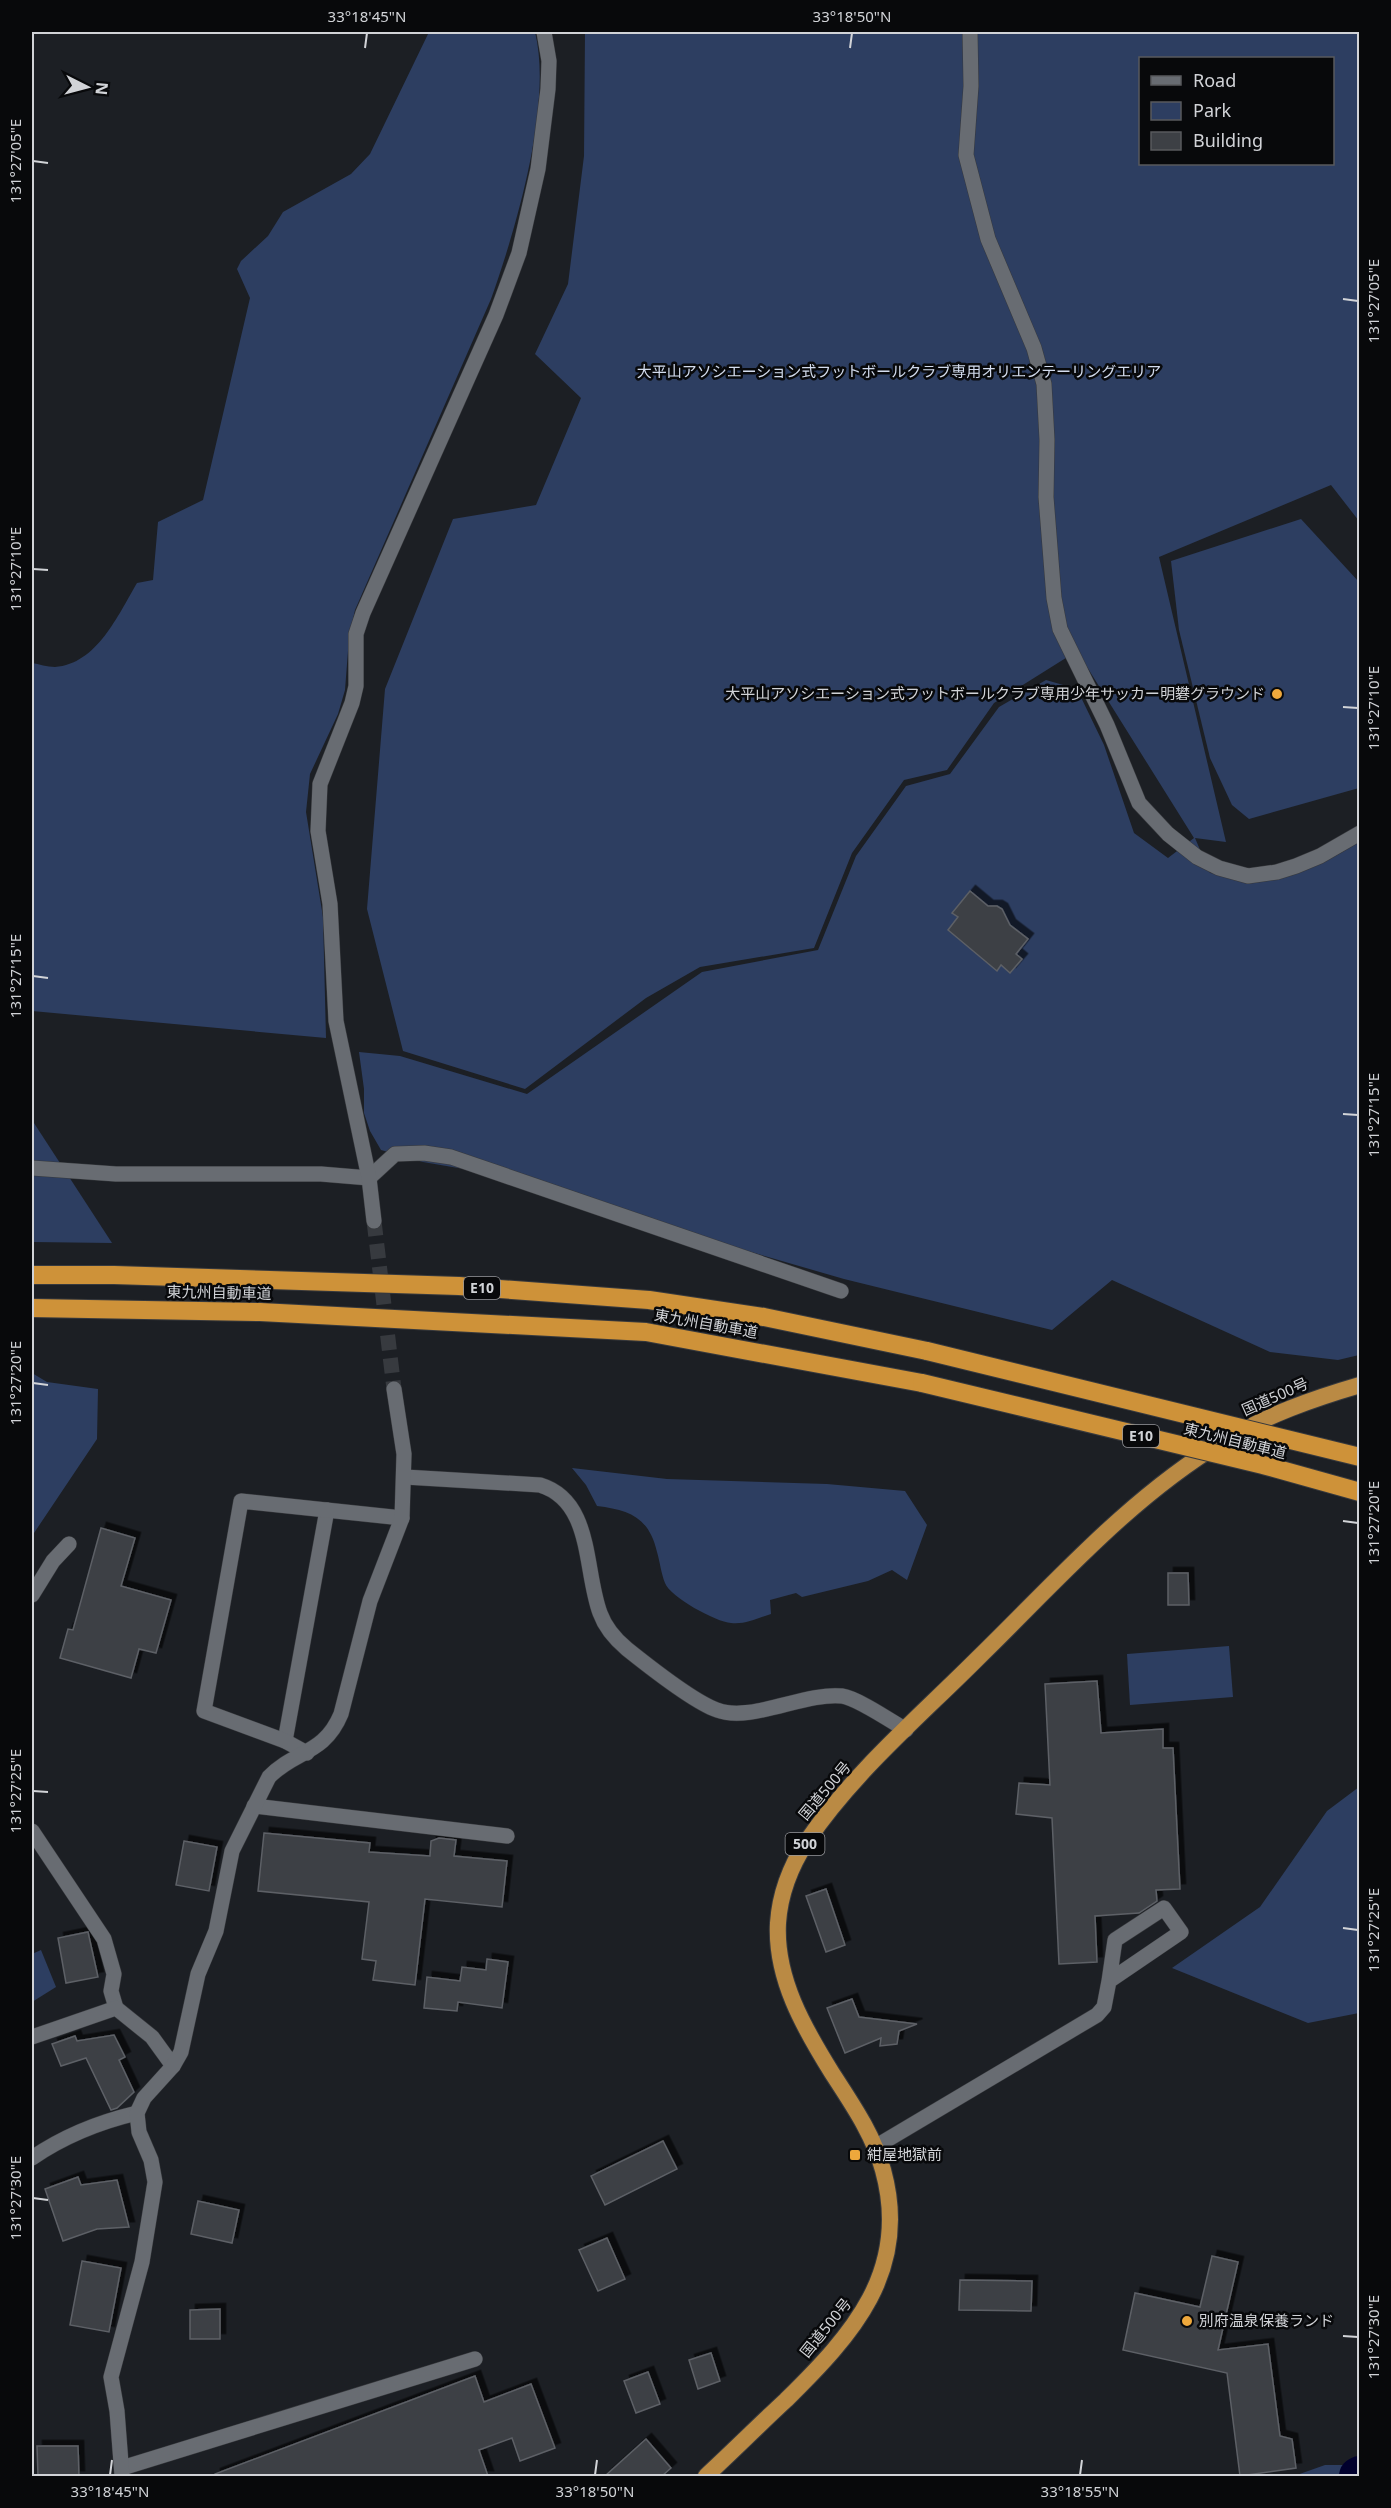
<svg xmlns="http://www.w3.org/2000/svg" width="1391" height="2508" font-family="'Noto Sans','Noto Sans JP',sans-serif">
	<defs>
		<filter id="shadow"><feDropShadow dx="5.5" dy="-5.5" stdDeviation="0" flood-color="#0009"/></filter>
	</defs>
	<rect width="100%" height="100%" fill="#1c1f24"/>
	<g fill="#2d3e61" fill-rule="evenodd">
		<path d="M429 32H535C553 104 516 229 491 299L355 610 349 638 345 690 338 714 310 774 306 812 323 917 326 1038 32 1011V663C39 664 47 667 55 667 97 664 118 615 137 583L153 580 158 522 203 500 250 298 237 269 241 261 268 236 283 212 351 174 370 154Z"/>
		<path d="M585 32H1359V521L1331 485 1159 557 1226 842 1195 838 1210 873C1272 880 1307 877 1359 841V1355L1338 1360 1270 1352 1112 1280 1052 1330 844 1279 464 1169 423 1162 381 1150 370 1131 364 1113V1089L359 1052 400 1056 527 1094 702 972 818 950 856 856 906 786 950 774 999 707 1046 680 1077 689 1104 745 1134 833 1168 858 1194 838 1077 651 994 703 947 770 904 780 852 853 814 948 700 967 646 998 525 1089 403 1051 367 909 385 689 453 519 536 505 581 398 535 354 568 284 584 156ZM1140 58H1332V164H1140Z"/>
		<polygon points="1301,519 1359,582 1359,788 1249,819 1232,805 1210,758 1179,630 1171,561"/>
		<polygon points="32,1120 112,1243 32,1242"/>
		<polygon points="32,1373 47,1382 98,1389 97,1439 32,1536"/>
		<path d="M572 1468 667 1479 827 1484 905 1491 927 1525 907 1580 892 1570 868 1581 802 1597 796 1593 770 1600 771 1614C758 1618 744 1625 731 1623 716 1622 670 1597 665 1583 661 1573 660 1562 657 1552 649 1517 629 1510 597 1506L586 1485Z"/>
		<polygon points="1229,1646 1233,1697 1130,1705 1127,1654"/>
		<polygon points="1359,1787 1359,2013 1308,2023 1172,1968 1260,1907 1327,1811"/>
		<polygon points="41,1950 56,1987 32,2002 32,1954"/>
		<polygon points="1325,2465 1359,2465 1359,2476 1294,2476"/>
	</g>
	<g fill="none" stroke-linecap="round" stroke-linejoin="round">
		<polyline stroke="#00002d" stroke-width="38" points="1358,2476 1360,2475"/>
	</g>
	<g fill="#3d4045" stroke="#5d6066" stroke-width="1.5" filter="url(#shadow)">
		<polygon points="970,891 988,906 997,906 1002,909 1010,925 1028,939 1016,954 1022,959 1010,973 1001,965 997,971 948,930 958,917 952,913"/>
		<polygon points="101,1528 135,1538 121,1586 171,1600 156,1653 139,1649 131,1678 60,1658 68,1629 73,1630"/>
		<polygon points="1168,1573 1188,1573 1189,1605 1168,1605"/>
		<polygon points="1097,1681 1101,1733 1163,1729 1163,1748 1173,1748 1180,1889 1156,1890 1157,1901 1139,1913 1095,1916 1097,1962 1059,1964 1052,1818 1016,1814 1019,1783 1050,1785 1045,1684"/>
		<polygon points="264,1833 370,1843 369,1852 430,1856 431,1841 439,1838 456,1840 454,1856 507,1861 502,1907 425,1899 415,1985 373,1980 376,1961 362,1959 369,1902 258,1891"/>
		<polygon points="184,1841 217,1847 209,1891 176,1885"/>
		<polygon points="826,1889 845,1945 826,1952 806,1896"/>
		<polygon points="88,1932 98,1977 66,1983 58,1938"/>
		<polygon points="487,1959 508,1962 502,2008 458,2002 457,2011 424,2008 427,1977 460,1981 462,1967 486,1970"/>
		<polygon points="852,1999 859,2017 917,2024 899,2031 897,2044 880,2046 881,2038 845,2053 827,2008"/>
		<polygon points="114,2035 125,2057 119,2060 134,2092 117,2108 111,2110 86,2058 61,2066 52,2044 75,2036 77,2041"/>
		<polygon points="663,2141 677,2169 605,2205 591,2176"/>
		<polygon points="78,2177 81,2185 117,2180 129,2227 97,2229 63,2241 45,2189"/>
		<polygon points="198,2201 239,2210 232,2243 191,2234"/>
		<polygon points="607,2238 625,2279 598,2291 579,2250"/>
		<polygon points="1212,2256 1238,2262 1218,2350 1268,2344 1280,2436 1292,2439 1296,2468 1240,2476 1227,2373 1123,2350 1135,2293 1200,2307"/>
		<polygon points="82,2261 121,2268 109,2332 70,2325"/>
		<polygon points="960,2280 1032,2281 1031,2311 959,2310"/>
		<polygon points="220,2309 220,2339 190,2339 190,2310"/>
		<polygon points="711,2353 720,2381 698,2389 689,2360"/>
		<polygon points="648,2372 660,2404 636,2413 624,2381"/>
		<polygon points="475,2376 484,2402 531,2384 555,2448 520,2461 512,2438 479,2450 488,2476 215,2476 215,2474"/>
		<polygon points="646,2439 671,2468 662,2476 605,2476"/>
		<polygon points="37,2446 78,2446 79,2476 38,2476"/>
	</g>
	<g fill="none" stroke-linecap="round" stroke-linejoin="round">
		<polyline stroke="#373a3f" stroke-width="15" stroke-dasharray="15 8" stroke-linecap="butt" points="374,1221 394,1389"/>
		<defs>
			<g id="minor">
				<polyline points="970,32 971,86 966,155 988,239 1034,348 1044,384 1047,440 1046,497 1054,598 1060,629 1107,725 1139,803 1168,834 1197,857 1219,868 1248,876 1277,872 1296,866 1320,856 1360,833"/>
				<polyline points="32,1168 116,1174 321,1174 369,1178 395,1154 424,1153 451,1157 841,1291"/>
				<polyline points="374,1221 369,1178 336,1021 330,904 318,831 320,784 352,703 356,686 356,634 363,613 496,315 519,253 538,169 548,89 549,61 544,32"/>
				<path d="M405 1477 540 1485C593 1501 584 1570 600 1613 605 1627 615 1639 627 1649 647 1665 694 1702 717 1710 751 1723 805 1692 842 1696 857 1698 891 1721 906 1730"/>
				<polyline points="32,1595 53,1561 69,1544"/>
				<polyline points="285,1741 327,1510"/>
				<polyline points="307,1753 285,1741 204,1711 241,1501 402,1518"/>
				<polyline points="254,1806 507,1836"/>
				<polyline points="32,1831 104,1939 114,1974 111,1991 116,2008"/>
				<polyline points="32,2037 116,2008 152,2037 173,2066"/>
				<polyline points="875,2147 1097,2015 1104,2007 1109,1981 1181,1932 1164,1908 1115,1940 1109,1981"/>
				<path d="M32 2158C64 2136 99 2122 137 2113"/>
				<polyline points="122,2468 475,2359"/>
				<path d="M122 2476 117 2411 111 2377 142 2262 155 2182 151 2160 139 2132 137 2113 144 2098 173 2066 181 2052 198 1974 216 1931 232 1851 269 1777C295 1750 324 1755 341 1714L370 1601 402 1518 404 1454 394 1389"/>
			</g>
			<path id="trunk" d="M706 2476C733 2451 759 2425 786 2400 852 2335 911 2271 883 2170 873 2134 852 2104 832 2073 804 2028 775 1978 778 1923 780 1893 790 1867 807 1841 853 1773 919 1717 977 1659 1056 1582 1129 1498 1224 1441 1267 1415 1312 1399 1360 1385"/>
			<g id="motorway">
				<polyline points="32,1275 114,1275 459,1286 649,1300 764,1317 927,1351"/>
				<polyline points="32,1308 260,1312 646,1332 922,1383"/>
			</g>
		</defs>
		<use href="#minor" stroke="#37393d" stroke-width="16"/>
		<use href="#trunk" stroke="#37393d" stroke-width="18"/>
		<use href="#motorway" stroke="#37393d" stroke-width="20"/>
		<use href="#minor" stroke="#686c72" stroke-width="15"/>
		<use href="#trunk" stroke="#ba8a44" stroke-width="16"/>
		<use href="#motorway" stroke="#ce9239" stroke-width="18"/>
		<defs>
			<g id="motorway-bridge">
				<polyline points="927,1351 1360,1457"/>
				<polyline points="922,1383 1263,1465 1360,1492"/>
			</g>
		</defs>
		<use href="#motorway-bridge" stroke="#37393d" stroke-width="20" stroke-linecap="butt"/>
		<use href="#motorway-bridge" stroke="#ce9239" stroke-width="18"/>
	</g>
	<path fill="none" stroke="#d1d3d7" stroke-width="2" d="M365 48 367 33M850 48 852 33M33 161 48 163M1343 299 1358 301M33 569 48 570M1343 707 1358 708M33 976 48 978M1343 1114 1358 1115M33 1383 48 1385M1343 1521 1358 1523M33 1791 48 1792M1343 1928 1358 1930M33 2198 48 2200M1343 2336 1358 2337M110 2475 112 2460M595 2475 597 2460M1080 2475 1082 2460"/>
	<g fill="#eea83c" stroke="#08090b" stroke-width="2">
		<circle cx="1277" cy="694" r="6"/>
		<rect x="849" y="2149" width="12" height="12" rx="3"/>
		<circle cx="1187" cy="2321" r="6"/>
	</g>
	<g text-anchor="middle" stroke-width="5" stroke-linejoin="round" paint-order="stroke">
		<g fill="#08090b" stroke="#95969a" stroke-width="1.5">
			<rect x="464" y="1277" width="36" height="22" rx="4.5"/>
			<rect x="1123" y="1425" width="36" height="22" rx="4.5"/>
			<rect x="785.5" y="1833" width="39" height="22" rx="4.5"/>
		</g>
		<g font-size="14" font-weight="bold" fill="#d1d3d7">
			<text x="482" y="1293">E10</text>
			<text x="1141" y="1441">E10</text>
			<text x="805" y="1849">500</text>
		</g>
		<g font-size="15" fill="#d3dcee" stroke="#08090b">
			<text x="899" y="377">大平山アソシエーション式フットボールクラブ専用オリエンテーリングエリア</text>
		</g>
		<g font-size="15" fill="#d1d3d7" stroke="#08090b" text-anchor="start">
			<text x="1265" y="699" text-anchor="end">大平山アソシエーション式フットボールクラブ専用少年サッカー明礬グラウンド</text>
			<text x="867" y="2160">紺屋地獄前</text>
			<text x="1199" y="2326">別府温泉保養ランド</text>
		</g>
		<g font-size="15" fill="#d1d3d7" stroke="#08090b">
			<text transform="translate(219 1293) rotate(1)" y="5">東九州自動車道</text>
			<text transform="translate(706 1324) rotate(10)" y="5">東九州自動車道</text>
			<text transform="translate(1275 1397) rotate(-24)" y="5">国道500号</text>
			<text transform="translate(1235 1441) rotate(14)" y="5">東九州自動車道</text>
			<text transform="translate(825 1791) rotate(-50)" y="5">国道500号</text>
			<text transform="translate(826 2328) rotate(-51)" y="5">国道500号</text>
		</g>
	</g>
	<rect width="1391" height="2508" fill="none" stroke="#08090b" stroke-width="66"/>
	<rect x="1139" y="57" width="195" height="108" fill="#08090b" stroke="#585a5d" stroke-width="1.5"/>
	<rect x="1151" y="76" width="30" height="9" fill="#686c72" stroke="#585a5d" stroke-width="1.5"/>
	<text x="1193" y="87" font-size="18" fill="#d1d3d7">Road</text>
	<rect x="1151" y="102" width="30" height="18" fill="#2d3e61" stroke="#585a5d" stroke-width="1.5"/>
	<text x="1193" y="117" font-size="18" fill="#d1d3d7">Park</text>
	<rect x="1151" y="132" width="30" height="18" fill="#3d4045" stroke="#585a5d" stroke-width="1.5"/>
	<text x="1193" y="147" font-size="18" fill="#d1d3d7">Building</text>
	<g transform="translate(87 87) rotate(96)" stroke="#08090b" stroke-width="4.5" paint-order="stroke">
	<path d="M0-4.5L10 22L0 15L-10 22Z" fill="#d1d3d7"/>
	<text y="-9" font-size="16" font-weight="bold" text-anchor="middle" fill="#d1d3d7">N</text>
	</g>
	<rect x="33" y="33" width="1325" height="2442" fill="none" stroke="#d1d3d7" stroke-width="2"/>
	<g font-size="15" text-anchor="middle" fill="#d1d3d7">
		<text x="367" y="22">33°18'45"N</text>
		<text x="852" y="22">33°18'50"N</text>
		<text transform="translate(16 161) rotate(-90)" y="5">131°27'05"E</text>
		<text transform="translate(1374 301) rotate(-90)" y="5">131°27'05"E</text>
		<text transform="translate(16 569) rotate(-90)" y="5">131°27'10"E</text>
		<text transform="translate(1374 708) rotate(-90)" y="5">131°27'10"E</text>
		<text transform="translate(16 976) rotate(-90)" y="5">131°27'15"E</text>
		<text transform="translate(1374 1115) rotate(-90)" y="5">131°27'15"E</text>
		<text transform="translate(16 1383) rotate(-90)" y="5">131°27'20"E</text>
		<text transform="translate(1374 1523) rotate(-90)" y="5">131°27'20"E</text>
		<text transform="translate(16 1791) rotate(-90)" y="5">131°27'25"E</text>
		<text transform="translate(1374 1930) rotate(-90)" y="5">131°27'25"E</text>
		<text transform="translate(16 2198) rotate(-90)" y="5">131°27'30"E</text>
		<text transform="translate(1374 2337) rotate(-90)" y="5">131°27'30"E</text>
		<text x="110" y="2497">33°18'45"N</text>
		<text x="595" y="2497">33°18'50"N</text>
		<text x="1080" y="2497">33°18'55"N</text>
	</g>
</svg>
